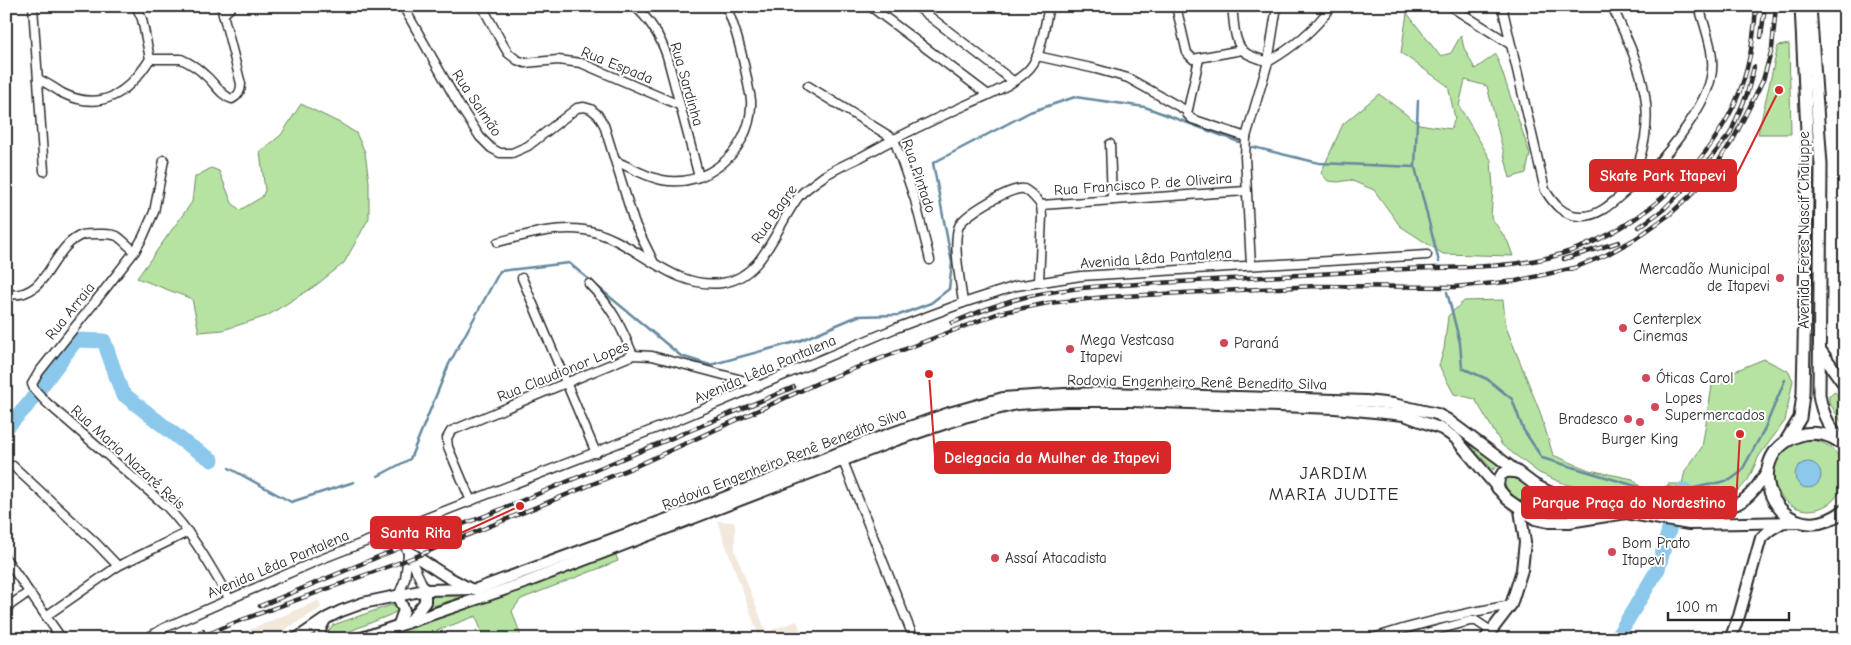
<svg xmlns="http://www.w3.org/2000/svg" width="1851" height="645" font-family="'Comic Neue',sans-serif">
	<rect width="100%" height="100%" fill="#fff"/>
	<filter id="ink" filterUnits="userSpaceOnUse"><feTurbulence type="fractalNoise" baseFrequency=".02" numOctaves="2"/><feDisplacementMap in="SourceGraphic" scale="10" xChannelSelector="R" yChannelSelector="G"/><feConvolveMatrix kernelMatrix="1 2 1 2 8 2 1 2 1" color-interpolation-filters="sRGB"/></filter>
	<g filter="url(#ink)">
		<g fill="#f3e8dc">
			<polygon points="717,521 735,522 735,551 766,632 797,621 804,639 760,639"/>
			<polygon points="319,600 321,608 286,629 275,639 228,639"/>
		</g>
		<g fill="#b6e3a1" stroke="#708766">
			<polygon points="1407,13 1440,56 1451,53 1461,35 1464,48 1475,69 1496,54 1530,154 1526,173 1510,178 1487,86 1465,80 1459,106 1491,160 1493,188 1491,217 1508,242 1513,256 1443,254 1400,226 1374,190 1350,180 1338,182 1328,181 1321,173 1343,124 1379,94 1419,124 1451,129 1455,118 1448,86 1401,53"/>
			<polygon points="1789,44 1791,134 1758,134 1778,46"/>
			<polygon points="301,104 340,123 356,133 365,152 369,182 369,218 344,263 315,286 267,316 223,330 199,332 192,299 137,278 192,202 195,177 211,168 219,171 232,203 240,210 262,197 265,190 260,152 281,135"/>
			<polygon points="1503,300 1506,327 1540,412 1553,455 1589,470 1633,479 1643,490 1616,487 1588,490 1565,484 1539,473 1502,445 1475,399 1454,394 1439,366 1444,349 1448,316 1464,301"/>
			<polygon points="1764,359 1788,371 1793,380 1785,421 1759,456 1748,480 1740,489 1730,495 1714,499 1665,496 1668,484 1682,484 1685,471 1702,447 1713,380"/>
			<polygon points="1835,392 1845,404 1845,428 1829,402 1829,396"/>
			<polygon points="1458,433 1500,464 1493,470"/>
			<circle cx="1809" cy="475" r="35"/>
			<path d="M1511 473 1566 501 1569 504 1571 515C1553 531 1510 499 1503 481L1505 476Z"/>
			<polygon points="615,553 618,561 521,599 512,611 522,639 484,639 476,616 415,639 382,639 381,637"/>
			<polygon points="471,594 421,610 429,596"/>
			<polygon points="391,605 397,608 397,611 390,615 333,638 328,632 333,625"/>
		</g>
		<circle fill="#8cc8ec" stroke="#65899f" cx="1808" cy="475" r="13"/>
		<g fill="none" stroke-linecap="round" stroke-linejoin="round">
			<g stroke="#65899f" stroke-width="2.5">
				<polyline points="1253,147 1319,163 1415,167 1418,101"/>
				<polyline points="1415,167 1439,262"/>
				<polyline points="1447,292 1460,343 1462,368 1487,379 1512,399 1523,429 1542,458 1649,490"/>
				<polyline points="1844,356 1845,356"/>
				<polyline points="229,468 291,502 354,482"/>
				<polyline points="378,476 410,459 449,364 500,271 569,263 681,356 710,365 799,341 858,316 899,315 931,303 949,289 952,263 933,163 1030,112 1075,97 1145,107 1239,142"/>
				<polyline points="1665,487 1685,490 1730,480 1741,472 1764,430 1785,380"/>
			</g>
			<g stroke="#8cc8ec" stroke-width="15">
				<polyline points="6,428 26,407 76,340 104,341 122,393 184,442 212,460"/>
				<polyline points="1675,505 1685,490"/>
				<polyline points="1616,639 1658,569 1670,526"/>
			</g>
			<defs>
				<g id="minor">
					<polyline points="33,6 44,171"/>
					<polyline points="403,6 459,105 480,137 491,148 500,153 512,153 528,146 577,108 584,107 591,109 598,115 604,125 634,222 654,263"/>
					<polyline points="482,6 501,41 508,53 517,60 525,63 558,60 581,63 679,105"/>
					<path d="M634 6C651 20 660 36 667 56L699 177"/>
					<polyline points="870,6 987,94"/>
					<polyline points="916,6 1013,81"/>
					<polyline points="1176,6 1187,53 1193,59 1242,50"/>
					<path d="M1232 6C1234 19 1233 45 1246 53 1252 57 1261 59 1268 62"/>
					<polyline points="1450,6 1510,44"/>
					<path d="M1502 6 1545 190C1553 203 1563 216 1580 216 1600 217 1614 201 1628 189 1635 182 1644 176 1652 169 1671 151 1706 104 1711 77 1716 54 1705 29 1699 6"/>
					<path d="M1612 6C1643 73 1663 115 1629 186"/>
					<polyline points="223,15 232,6"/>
					<polyline points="1037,56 1096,69 1128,78 1187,111"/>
					<path d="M150 59H181C190 63 198 68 205 75 214 82 221 96 232 99 238 96 241 92 241 84L221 6"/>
					<polyline points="1199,59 1187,114 1192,119 1246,137"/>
					<path d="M1268 62C1295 46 1313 31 1332 6"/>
					<path d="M38 79C47 83 54 88 62 93 102 113 129 92 150 59L142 19 136 6"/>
					<polyline points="808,86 894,139 915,200 930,260"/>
					<polyline points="1110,144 1112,200"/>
					<path d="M164 160 154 212 143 237 135 251 106 288 39 372 32 384 34 389 47 403 166 506C193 534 211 567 230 600"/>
					<path d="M616 161C631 168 646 177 662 180 707 189 750 150 751 106 752 99 749 91 748 84 743 57 737 31 726 6"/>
					<polyline points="1041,205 1246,191"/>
					<path d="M498 242C526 235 555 226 584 230 634 237 668 290 722 283 765 277 777 223 800 195 807 188 816 182 824 176 835 169 848 163 861 157 895 138 930 121 966 105 985 96 1022 82 1033 64 1042 50 1045 23 1049 6"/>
					<polyline points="1251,265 1245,157 1246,137 1268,62 1277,6"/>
					<polyline points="522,278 596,453"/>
					<polyline points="1039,281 1042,216 1041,205"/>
					<path d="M589 284C613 308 620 325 633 355"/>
					<path d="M6 294C49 301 50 247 82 235 87 234 93 234 98 234 104 234 110 233 117 236 123 240 129 247 135 251"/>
					<path d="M963 303C961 285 952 242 959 226 963 215 1012 186 1024 189 1031 192 1037 200 1041 205"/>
					<polyline points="843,461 914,639"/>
					<polyline points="13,466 96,543 118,566"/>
					<polyline points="471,501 448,447 447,438 451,431 633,355 652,356 761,385"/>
					<polyline points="397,529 425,590"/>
					<polyline points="6,559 62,639"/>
					<polyline points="1845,568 1845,593"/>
					<polyline points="398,597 405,579 408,554"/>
					<polyline points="6,608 29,592"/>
					<polyline points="46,616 118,566 188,532"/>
					<polyline points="146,639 164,628 319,560 675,421 896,328 963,303 1016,286 1081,276 1427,255"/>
					<path d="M1370 639C1416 624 1463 613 1511 605"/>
					<polyline points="1404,639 1470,621 1476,621 1491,631"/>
				</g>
				<g id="major">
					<path d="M1498 489C1498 472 1504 470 1519 473"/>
					<path d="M1569 522C1577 514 1580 506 1570 498"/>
					<polyline points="409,552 446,576 470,589"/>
					<polyline points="398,597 404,610 399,624"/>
					<polyline points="411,620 425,602 425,590"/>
					<path d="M296 639 327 618 341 611 363 603 425 590 477 589 703 506 864 443 949 413 1003 398 1064 394 1108 393 1366 401 1393 404 1437 414 1448 420 1535 485C1546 491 1558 497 1571 499 1592 501 1614 500 1635 503 1669 506 1703 519 1737 504 1751 497 1759 484 1767 471"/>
					<path d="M322 639C318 632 321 627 325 620"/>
					<polyline points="359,639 524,583 896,440 964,417 1017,404 1066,401 1131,401 1335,408 1404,415 1442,429 1455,438 1507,499 1535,519 1549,522 1569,522 1626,513 1689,524 1799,522"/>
					<polyline points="1485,639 1511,605 1522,570 1525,542 1520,510"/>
					<polyline points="1730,639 1739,616 1761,538 1770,530 1783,522"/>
				</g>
				<g id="highway">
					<path d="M1810 6 1821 165 1819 394C1822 416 1831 430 1845 446"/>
					<polyline points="1819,349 1845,385"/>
					<polyline points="1786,441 1800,418 1803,394 1808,153 1801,6"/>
					<path d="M1838 441C1826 433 1810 431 1797 436 1733 461 1784 558 1845 510"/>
				</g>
			</defs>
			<use href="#minor" stroke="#2b2b2b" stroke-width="11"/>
			<use href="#major" stroke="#2b2b2b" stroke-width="14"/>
			<use href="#highway" stroke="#2b2b2b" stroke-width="15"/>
			<use href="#minor" stroke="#fff" stroke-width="8"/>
			<use href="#major" stroke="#fff" stroke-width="10"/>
			<use href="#highway" stroke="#fff" stroke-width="11"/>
			<defs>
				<g id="rail">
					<polyline points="1761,37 1765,6"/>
					<polyline points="1639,227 1664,209 1694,179 1730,134 1747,94 1754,67"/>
					<polyline points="1564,259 1619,242"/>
					<path d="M952 323C971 315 990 307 1010 301 1069 284 1134 285 1195 281 1265 277 1335 273 1405 269 1454 267 1511 269 1558 255 1630 234 1692 182 1728 117 1747 83 1754 44 1756 6"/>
					<polyline points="260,606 414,542 485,516 794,387"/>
					<polyline points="185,639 203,631"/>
					<polyline points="197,639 236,622 412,558 634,467 822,381 999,313 1048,303 1106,297 1316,286 1454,287 1516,281 1574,268 1606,255 1635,239 1669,215 1690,196 1711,172 1733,140 1763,80 1772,49 1776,6"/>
				</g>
			</defs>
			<use href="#rail" stroke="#2b2b2b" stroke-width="4.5"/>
			<use href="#rail" stroke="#fff" stroke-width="2.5" stroke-dasharray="8" stroke-linecap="butt"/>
		</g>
	</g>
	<g fill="#d1495b" stroke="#fff" stroke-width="2">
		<circle cx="1780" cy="278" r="5"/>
		<circle cx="1623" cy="328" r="5"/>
		<circle cx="1224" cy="343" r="5"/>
		<circle cx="1070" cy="349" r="5"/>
		<circle cx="1646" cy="378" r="5"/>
		<circle cx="1655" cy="407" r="5"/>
		<circle cx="1628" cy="419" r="5"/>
		<circle cx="1640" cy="422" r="5"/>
		<circle cx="1612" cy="552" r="5"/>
		<circle cx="995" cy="558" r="5"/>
	</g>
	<g text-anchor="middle" stroke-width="4" stroke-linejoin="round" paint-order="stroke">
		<g font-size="15" fill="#2b2b2b" stroke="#fff">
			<text transform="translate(617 65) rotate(22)" y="5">Rua Espada</text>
			<text transform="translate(687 84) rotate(74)" y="5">Rua Sardinha</text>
			<text transform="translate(477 103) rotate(56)" y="5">Rua Salmão</text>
			<text transform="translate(919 176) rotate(71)" y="5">Rua Pintado</text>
			<text transform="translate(1143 184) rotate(-4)" y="5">Rua Francisco P. de Oliveira</text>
			<text transform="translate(774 214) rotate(-55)" y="5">Rua Bagre</text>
			<text transform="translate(1804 230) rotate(-90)" y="5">Avenida Feres Nascif Chaluppe</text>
			<text transform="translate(1156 258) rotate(-4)" y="5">Avenida Lêda Pantalena</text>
			<text transform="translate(70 311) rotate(-51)" y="5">Rua Arraia</text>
			<text transform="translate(765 369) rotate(-23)" y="5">Avenida Lêda Pantalena</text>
			<text transform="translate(563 371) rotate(-22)" y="5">Rua Claudionor Lopes</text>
			<text transform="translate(1197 382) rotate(1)" y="5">Rodovia Engenheiro Renê Benedito Silva</text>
			<text transform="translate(128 457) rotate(42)" y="5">Rua Maria Nazaré Reis</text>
			<text transform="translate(784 459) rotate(-21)" y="5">Rodovia Engenheiro Renê Benedito Silva</text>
			<text transform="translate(278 564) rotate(-23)" y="5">Avenida Lêda Pantalena</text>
		</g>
		<g font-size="15" fill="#2b2b2b" stroke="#fff" text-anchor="start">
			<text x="1770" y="274" text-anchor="end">Mercadão Municipal<tspan x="1770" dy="17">de Itapevi</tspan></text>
			<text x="1633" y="324">Centerplex<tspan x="1633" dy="17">Cinemas</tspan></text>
			<text x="1080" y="345">Mega Vestcasa<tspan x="1080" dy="17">Itapevi</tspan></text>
			<text x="1234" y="348">Paraná</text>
			<text x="1656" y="383">Óticas Carol</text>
			<text x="1665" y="403">Lopes<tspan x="1665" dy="17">Supermercados</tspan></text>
			<text x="1618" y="424" text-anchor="end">Bradesco</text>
			<text x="1640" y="444" text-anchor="middle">Burger King</text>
			<text x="1622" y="548">Bom Prato<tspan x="1622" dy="17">Itapevi</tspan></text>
			<text x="1005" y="563">Assaí Atacadista</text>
		</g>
		<g font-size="18" letter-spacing="1" fill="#2b2b2b" stroke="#fff">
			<text x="1334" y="479">JARDIM<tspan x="1334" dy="21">MARIA JUDITE</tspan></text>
		</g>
	</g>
	<path fill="none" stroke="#d62828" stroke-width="2" d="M1779 90L1736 176M929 374L935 457M1740 434L1736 503M520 506L461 533"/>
	<g fill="#d62828" stroke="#fff" stroke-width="2">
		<circle cx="1779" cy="90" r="5"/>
		<circle cx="929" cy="374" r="5"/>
		<circle cx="1740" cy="434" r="5"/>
		<circle cx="520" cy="506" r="5"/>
	</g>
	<g fill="#d62828" stroke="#d62828" stroke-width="2">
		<rect x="1590" y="160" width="146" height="31" rx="5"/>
		<rect x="935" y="442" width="235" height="31" rx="5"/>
		<rect x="1522" y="487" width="214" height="31" rx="5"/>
		<rect x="371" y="517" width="90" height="31" rx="5"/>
	</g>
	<g font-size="16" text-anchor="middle" font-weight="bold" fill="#fff">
		<text x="1663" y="181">Skate Park Itapevi</text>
		<text x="1052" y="463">Delegacia da Mulher de Itapevi</text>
		<text x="1629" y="508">Parque Praça do Nordestino</text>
		<text x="416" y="538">Santa Rita</text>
	</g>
	<rect width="1851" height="645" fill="none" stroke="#fff" stroke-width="25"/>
	<rect x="12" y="12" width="1826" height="620" fill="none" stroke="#2b2b2b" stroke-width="2" filter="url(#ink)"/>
	<path d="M1668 612v8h121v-8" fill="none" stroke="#2b2b2b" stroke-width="2.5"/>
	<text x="1676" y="612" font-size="15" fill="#2b2b2b" stroke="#ffffff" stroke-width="4" paint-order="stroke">100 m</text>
</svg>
